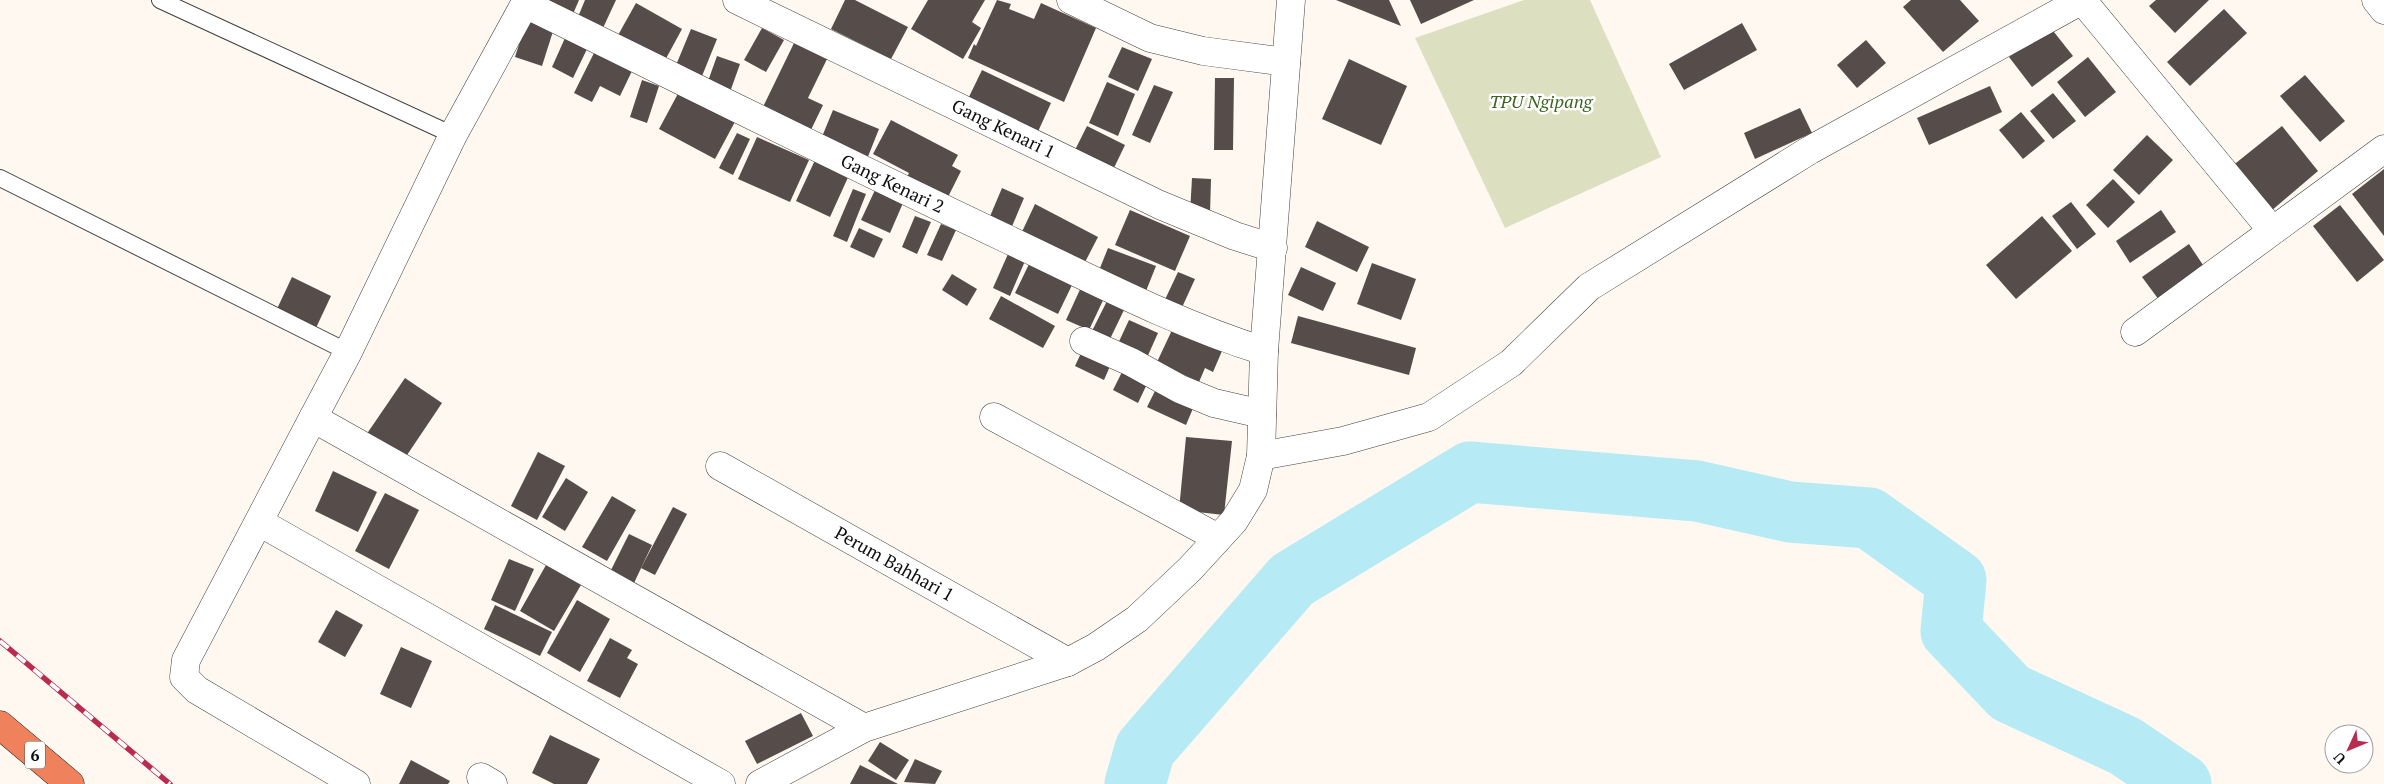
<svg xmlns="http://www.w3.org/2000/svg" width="2384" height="784" font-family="'PT Serif',serif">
	<rect width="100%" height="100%" fill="#fef8f0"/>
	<polygon fill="#dce0c1" points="1524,0 1590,0 1661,157 1505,228 1415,38"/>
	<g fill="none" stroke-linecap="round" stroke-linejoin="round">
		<polyline stroke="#b6eaf4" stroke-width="61" points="1135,784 1145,749 1292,580 1470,472 1697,491 1790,512 1869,518 1956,580 1951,631 2010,693 2125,746 2181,784"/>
	</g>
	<g fill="#564d4b">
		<polygon points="544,0 579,0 573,14"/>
		<polygon points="585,0 616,0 603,28 578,17"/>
		<polygon points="845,0 855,0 908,27 891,59 831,29"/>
		<polygon points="928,0 985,0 972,22 981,28 963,59 911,29"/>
		<polygon points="997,0 1011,4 1009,9 1034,19 1041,3 1096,28 1064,102 968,58 974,44 976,46"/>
		<polygon points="1336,0 1389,0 1401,26"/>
		<polygon points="1410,0 1474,0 1421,24"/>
		<polygon points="1911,0 1960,0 1979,21 1943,52 1903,7"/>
		<polygon points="2156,0 2209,0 2175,33 2149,6"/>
		<polygon points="636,3 682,29 663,64 617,37"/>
		<polygon points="2224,9 2247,33 2190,86 2167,62"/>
		<polygon points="528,16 555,25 542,66 515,57"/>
		<polygon points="1742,23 1757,50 1684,90 1669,64"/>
		<polygon points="2050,27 2073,56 2032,87 2009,57"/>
		<polygon points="762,28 784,40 766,72 744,60"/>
		<polygon points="691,29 717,39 700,81 674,70"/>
		<polygon points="565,38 588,47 573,78 552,67"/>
		<polygon points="1866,40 1886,63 1857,88 1837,65"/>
		<polygon points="795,41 828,57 808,98 823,105 808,136 760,113"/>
		<polygon points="1122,47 1152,59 1138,91 1108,77"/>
		<polygon points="595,51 632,71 620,96 600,86 592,102 574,93"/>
		<polygon points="717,56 740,64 730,92 707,84"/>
		<polygon points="2088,57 2116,92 2085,117 2057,82"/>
		<polygon points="1349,59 1407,86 1381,145 1322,119"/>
		<polygon points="982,70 1051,103 1036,136 966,103"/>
		<polygon points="2305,75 2345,121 2320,142 2280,96"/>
		<polygon points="1215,78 1234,78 1233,150 1214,150"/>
		<polygon points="642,80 659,86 647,123 630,117"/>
		<polygon points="1107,82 1135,94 1118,136 1089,123"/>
		<polygon points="1154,85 1173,92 1150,143 1132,135"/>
		<polygon points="1990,86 2002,112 1929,145 1917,118"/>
		<polygon points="681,88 737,118 715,159 659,129"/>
		<polygon points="2053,93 2076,121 2053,139 2030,111"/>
		<polygon points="1800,108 1812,133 1755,159 1744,133"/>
		<polygon points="833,110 879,129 865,164 819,144"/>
		<polygon points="2021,112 2045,141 2023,159 1999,130"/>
		<polygon points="891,120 958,155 952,166 961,171 945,203 905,181 909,173 873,154"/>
		<polygon points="1087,126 1125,145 1112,172 1073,154"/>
		<polygon points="2282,126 2318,171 2264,217 2226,171"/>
		<polygon points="737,133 750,139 733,175 719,168"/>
		<polygon points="2147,135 2173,160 2139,195 2113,170"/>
		<polygon points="757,137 809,160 790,202 738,179"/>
		<polygon points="816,158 850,173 830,217 796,201"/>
		<polygon points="2384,169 2384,236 2352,194"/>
		<polygon points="1192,178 1211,179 1210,214 1190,213"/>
		<polygon points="2113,179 2135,202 2108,228 2086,205"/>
		<polygon points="1002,188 1024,198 1010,231 988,221"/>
		<polygon points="853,189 866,194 847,242 833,236"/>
		<polygon points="875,190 903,203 890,233 861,220"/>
		<polygon points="2071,202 2096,234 2077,249 2052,216"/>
		<polygon points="1035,204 1098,237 1082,268 1020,236"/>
		<polygon points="2340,205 2384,260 2357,282 2313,226"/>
		<polygon points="1130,210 1190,236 1175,271 1115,245"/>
		<polygon points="2161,210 2176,232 2130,263 2116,241"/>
		<polygon points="915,216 931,222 917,254 902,247"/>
		<polygon points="2042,216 2072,251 2016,299 1986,265"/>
		<polygon points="1317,221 1369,247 1357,272 1305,247"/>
		<polygon points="941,224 956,230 942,261 927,255"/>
		<polygon points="859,228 883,239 874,258 850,247"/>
		<polygon points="2189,244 2205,268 2159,300 2142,277"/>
		<polygon points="1108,248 1156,266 1144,296 1096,278"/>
		<polygon points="1008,254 1025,261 1010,296 993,288"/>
		<polygon points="1030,262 1073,283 1058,314 1015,293"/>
		<polygon points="1372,263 1416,279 1401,320 1357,304"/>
		<polygon points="1301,267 1336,283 1323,311 1288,295"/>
		<polygon points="1178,272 1195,279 1179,314 1162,306"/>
		<polygon points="952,274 977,289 967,306 942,290"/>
		<polygon points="292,277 331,296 315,330 276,311"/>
		<polygon points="1083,283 1106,294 1089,330 1066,320"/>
		<polygon points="1001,296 1055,326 1043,348 989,319"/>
		<polygon points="1108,299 1125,308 1109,341 1091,333"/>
		<polygon points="1298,316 1416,348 1409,375 1291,343"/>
		<polygon points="1129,320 1158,333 1145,362 1116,348"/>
		<polygon points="1173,328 1222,351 1213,372 1205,368 1199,382 1157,362"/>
		<polygon points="1082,351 1111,364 1104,380 1075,366"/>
		<polygon points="1122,372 1147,384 1138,403 1113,390"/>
		<polygon points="405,378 442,403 401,464 364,438"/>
		<polygon points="1156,389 1194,406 1186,425 1147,407"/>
		<polygon points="1186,437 1232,441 1224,515 1179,510"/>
		<polygon points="538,452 565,466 537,520 511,506"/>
		<polygon points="333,471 377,492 358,532 315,511"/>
		<polygon points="566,478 588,492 565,531 542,517"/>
		<polygon points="385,493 419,510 389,569 355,551"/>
		<polygon points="612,496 636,510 607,561 582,547"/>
		<polygon points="673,507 687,514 655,575 641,568"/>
		<polygon points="629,534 652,545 634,583 610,572"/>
		<polygon points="509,559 534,569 515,611 491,600"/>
		<polygon points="546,565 581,585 554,631 520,611"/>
		<polygon points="577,600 610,619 580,672 547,653"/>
		<polygon points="495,605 552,632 540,656 484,629"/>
		<polygon points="336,610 363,625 345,657 318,642"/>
		<polygon points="610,638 632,650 627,658 638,664 620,698 587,681"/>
		<polygon points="401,647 432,661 411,708 380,694"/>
		<polygon points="801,713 813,736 757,764 745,741"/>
		<polygon points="550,735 600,759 587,784 554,784 532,773"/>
		<polygon points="880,742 909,760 896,780 868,761"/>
		<polygon points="915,759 942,771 935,784 904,782"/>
		<polygon points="411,760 450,781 448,784 399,784"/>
		<polygon points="860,765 898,784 850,784"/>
	</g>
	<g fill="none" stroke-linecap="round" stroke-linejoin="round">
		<defs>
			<g id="lane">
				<polyline points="160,0 453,135"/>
				<polyline points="0,178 348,352"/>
			</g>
			<g id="street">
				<polyline points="527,0 453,135 348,352 313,418 864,728"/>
				<path id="s1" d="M737 0 1160 205 1235 236 1273 248"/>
				<polyline points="1071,0 1150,38 1203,51 1286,62"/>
				<polyline points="2082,0 2271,229"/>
				<polyline points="2376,0 2384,10"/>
				<path id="s2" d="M525 4C685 82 844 162 1005 238 1090 278 1174 323 1264 351"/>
				<polyline points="2135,332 2384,149"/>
				<polyline points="1084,341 1131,362 1180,389 1214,403 1262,414"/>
				<polyline points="994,417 1218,538"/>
				<polyline points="313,418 186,660 184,677 197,690 356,784"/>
				<polyline points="1261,456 1343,441 1429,417 1511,363 1589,287 1810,150 2082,0"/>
				<path id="s3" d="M720 466 1068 662"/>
				<polyline points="259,522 721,784"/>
				<polyline points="481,777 493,784"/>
				<polyline points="760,784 864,728 1068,662 1096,647 1137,619 1190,569 1234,521 1253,490 1261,456 1264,351 1291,0"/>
			</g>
			<polyline id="highway" points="0,725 70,784"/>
		</defs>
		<use href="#lane" stroke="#414141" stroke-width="18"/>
		<use href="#street" stroke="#414141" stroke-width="29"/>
		<use href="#highway" stroke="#1f1f1f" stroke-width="29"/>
		<use href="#lane" stroke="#fff" stroke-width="16"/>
		<use href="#street" stroke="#fff" stroke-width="28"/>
		<use href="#highway" stroke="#ef825d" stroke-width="28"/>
		<defs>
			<polyline id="rail" points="0,641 170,784"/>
		</defs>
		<use href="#rail" stroke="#b92b4f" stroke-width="5.5"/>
		<use href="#rail" stroke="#fff" stroke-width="4" stroke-dasharray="11" stroke-linecap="butt"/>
	</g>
	<g text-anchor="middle" stroke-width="5" stroke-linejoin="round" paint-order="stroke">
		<rect fill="#fff" stroke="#565656" stroke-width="1" x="25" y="741.5" width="20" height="27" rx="4"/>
		<g font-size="16" font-weight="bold" fill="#0e0e0e">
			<text x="35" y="761">6</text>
		</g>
		<g font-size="18" font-style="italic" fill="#3c6420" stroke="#fff">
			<text x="1541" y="108">TPU Ngipang</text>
		</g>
		<g font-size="18" fill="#0e0e0e" stroke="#fff">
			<text dy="6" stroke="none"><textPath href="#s1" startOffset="296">Gang Kenari 1</textPath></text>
			<text dy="6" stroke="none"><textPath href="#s2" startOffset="409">Gang Kenari 2</textPath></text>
			<text dy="6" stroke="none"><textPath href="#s3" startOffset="200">Perum Bahhari 1</textPath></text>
		</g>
	</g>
	<g transform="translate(2349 749) rotate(226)"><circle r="24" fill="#ffffff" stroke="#9f9f9f"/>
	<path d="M0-4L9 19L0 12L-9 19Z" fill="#b92b4f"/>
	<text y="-8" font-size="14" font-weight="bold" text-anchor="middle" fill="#0e0e0e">U</text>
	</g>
</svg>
